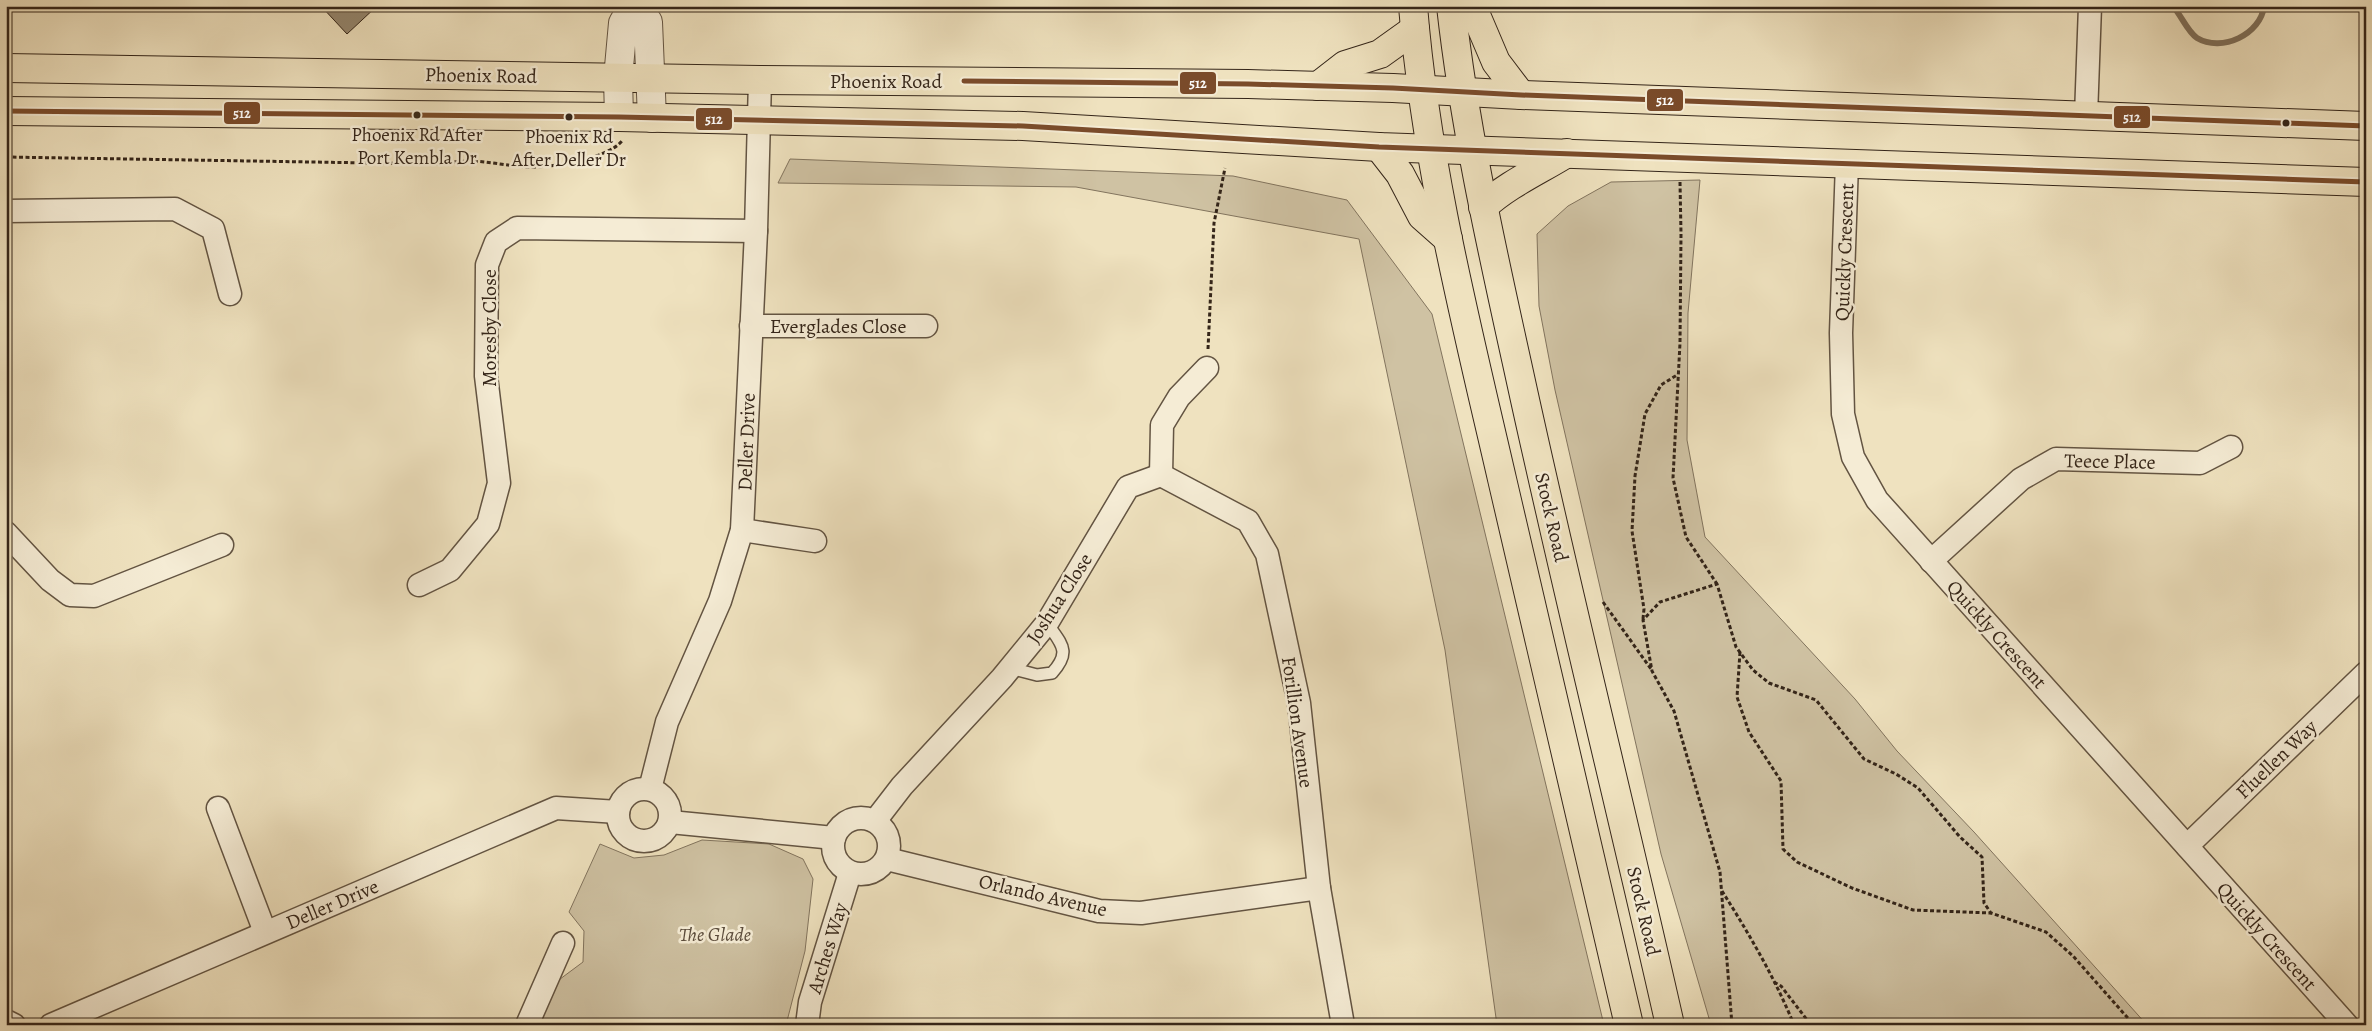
<svg xmlns="http://www.w3.org/2000/svg" width="2372" height="1031" font-family="Alegreya,serif">
	<rect width="100%" height="100%" fill="#efe2bf"/>
	<filter id="stains"><feTurbulence type="fractalNoise" baseFrequency=".004" numOctaves="4"/><feColorMatrix values="0 0 0 0 .2 0 0 0 0 .09 0 0 0 0 .02 0 0 0 .5 -.17"/></filter>
	<radialGradient id="worn" r=".72"><stop offset=".6" stop-color="#630" stop-opacity="0"/><stop offset="1" stop-color="#630" stop-opacity=".3"/></radialGradient>
	<g fill="#cfc2a3" stroke="#82745e">
		<polygon points="790,159 1233,176 1347,200 1432,314 1604,1025 1497,1025 1445,650 1359,239 1076,187 778,183"/>
		<polygon points="1700,180 1688,313 1687,440 1705,537 1855,699 1897,751 1974,832 2147,1025 1711,1025 1661,854 1555,390 1539,306 1537,234 1568,206 1611,182"/>
		<polygon points="702,840 769,844 803,859 813,879 805,951 786,1025 532,1025 548,988 583,962 584,931 569,912 600,844 634,858 664,855"/>
	</g>
	<g fill="none" stroke-linecap="round" stroke-linejoin="round">
		<path stroke="#7e705b" stroke-width="6" d="M2176 6V10C2182 18 2189 33 2197 38 2222 53 2261 34 2264 6"/>
	</g>
	<polygon fill="#95876f" stroke="#342519" points="321,6 377,6 347,34"/>
	<g fill="none" stroke-linecap="round" stroke-linejoin="round">
		<defs>
			<path id="service" d="M1010 668 1037 675 1052 673C1072 651 1061 644 1047 623"/>
			<g id="minor">
				<polyline points="2086,116 2090,6"/>
				<polyline points="1847,163 1841,333 1843,414 1853,457 1877,500 2347,1025"/>
				<polyline points="6,211 175,209 213,229 230,294"/>
				<polyline points="751,326 926,326"/>
				<polyline points="1161,475 1248,521 1267,554 1299,703 1319,888 1343,1025"/>
				<polyline points="1161,475 1162,425 1179,397 1207,368"/>
				<polyline points="742,530 815,541"/>
				<polyline points="6,533 50,580 70,595 94,596 222,545"/>
				<polyline points="1931,561 2021,479 2056,459 2200,463 2231,447"/>
				<polyline points="419,585 450,570 488,524 499,483 486,376 487,265 496,242 517,228 756,231"/>
				<circle cx="644" cy="815" r="26"/>
				<polyline points="650,789 667,722 720,601 742,530 756,231 760,80"/>
				<polyline points="218,808 265,932"/>
				<circle cx="861" cy="846" r="28"/>
				<polyline points="875,821 902,786 1002,678 1047,623 1128,487 1161,475"/>
				<polyline points="670,822 834,838"/>
				<polyline points="2187,846 2366,673"/>
				<polyline points="887,859 1099,911 1141,913 1319,888"/>
				<polyline points="6,1021 14,1025"/>
				<polyline points="51,1025 556,808 618,812"/>
				<polyline points="527,1025 563,943"/>
				<polyline points="807,1025 810,1002 850,873"/>
			</g>
			<g id="tertiary">
				<polyline points="637,6 648,22 652,118"/>
				<polyline points="619,117 618,78 623,23 633,6"/>
			</g>
			<g id="primary">
				<polyline points="6,68 760,80 1248,84 1393,88 1521,95 2366,126"/>
				<polyline points="6,111 619,117 1023,126 1379,147 2366,182"/>
			</g>
			<g id="trunk">
				<path d="M1413 6C1426 166 1466 323 1502 479 1544 661 1586 843 1629 1025"/>
				<path d="M1451 6C1465 132 1493 254 1520 377 1567 593 1621 808 1670 1025"/>
				<polyline points="1465,6 1476,15 1496,62 1521,95"/>
				<polyline points="1318,86 1345,65 1380,54 1415,29"/>
				<polyline points="1379,147 1400,174 1422,216 1448,239"/>
				<path d="M1483 207C1508 184 1538 171 1567 153"/>
			</g>
		</defs>
		<use href="#service" stroke="#635442" stroke-width="14"/>
		<use href="#minor" stroke="#635442" stroke-width="25"/>
		<use href="#tertiary" stroke="#635442" stroke-width="30"/>
		<use href="#primary" stroke="#342519" stroke-width="30"/>
		<use href="#trunk" stroke="#342519" stroke-width="30"/>
		<g stroke="#342519" stroke-width="3" stroke-dasharray="4 2.5" stroke-linecap="butt">
			<path d="M6 157 434 164C447 163 460 161 473 161 491 162 509 166 527 167 550 168 607 159 622 141"/>
			<polyline points="1680,182 1681,234 1680,343 1673,478 1686,537 1717,584"/>
			<polyline points="1208,349 1214,223 1225,168"/>
			<polyline points="1603,602 1651,669"/>
			<polyline points="1643,619 1644,609 1632,531 1635,476 1645,414 1661,385 1677,375"/>
			<polyline points="1740,652 1737,697 1749,732 1781,781 1783,849 1797,862 1852,888 1913,910 1991,913"/>
			<path d="M1722 891C1748 932 1776 980 1794 1025"/>
			<polyline points="1774,982 1781,986 1811,1025"/>
			<polyline points="1732,1025 1720,872 1674,711 1652,671 1643,620 1660,602 1717,584 1736,647 1753,670 1769,683 1816,700 1864,759 1896,774 1918,788 1960,837 1982,857 1984,903 1991,913 2046,932 2073,956 2134,1025"/>
		</g>
		<use href="#service" stroke="#f5ecd5" stroke-width="11"/>
		<use href="#minor" stroke="#f5ecd5" stroke-width="22"/>
		<use href="#tertiary" stroke="#f5ecd5" stroke-width="28"/>
		<use href="#primary" stroke="#efe2bf" stroke-width="28"/>
		<use href="#trunk" stroke="#efe2bf" stroke-width="28"/>
		<defs>
			<g id="bus-1">
				<polyline points="964,81 1248,84 1393,88 1521,95 2366,126"/>
				<polyline points="6,111 619,117 1023,126 1379,147 2366,182"/>
			</g>
		</defs>
		<use href="#bus-1" stroke="#f5ecd5" stroke-width="9"/>
		<use href="#bus-1" stroke="#7a4b2a" stroke-width="5"/>
	</g>
	<g fill="#342519" stroke="#f5ecd5" stroke-width="2">
		<circle cx="417" cy="115" r="4.5"/>
		<circle cx="569" cy="117" r="4.5"/>
		<circle cx="2286" cy="123" r="4.5"/>
	</g>
	<g text-anchor="middle" stroke-width="5" stroke-linejoin="round" paint-order="stroke">
		<g font-size="19" fill="#342519" stroke="#f5ecd5">
			<text x="417" y="141">Phoenix Rd After<tspan x="417" dy="23">Port Kembla Dr</tspan></text>
			<text x="569" y="143">Phoenix Rd<tspan x="569" dy="23">After Deller Dr</tspan></text>
		</g>
		<g font-size="20" fill="#342519" stroke="#f5ecd5">
			<text transform="translate(481 75) rotate(1)" y="7">Phoenix Road</text>
			<text x="886" y="88">Phoenix Road</text>
			<text transform="translate(1844 252) rotate(-88)" y="7">Quickly Crescent</text>
			<text x="838" y="333">Everglades Close</text>
			<text transform="translate(489 328) rotate(-90)" y="7">Moresby Close</text>
			<text transform="translate(746 442) rotate(-88)" y="7">Deller Drive</text>
			<text transform="translate(2110 461) rotate(1)" y="7">Teece Place</text>
			<text transform="translate(1552 517) rotate(77)" y="7">Stock Road</text>
			<text transform="translate(1059 598) rotate(-57)" y="7">Joshua Close</text>
			<text transform="translate(1997 634) rotate(48)" y="7">Quickly Crescent</text>
			<text transform="translate(1298 722) rotate(82)" y="7">Forillion Avenue</text>
			<text transform="translate(2276 759) rotate(-44)" y="7">Fluellen Way</text>
			<text transform="translate(1043 895) rotate(13)" y="7">Orlando Avenue</text>
			<text transform="translate(332 904) rotate(-23)" y="7">Deller Drive</text>
			<text transform="translate(1644 911) rotate(77)" y="7">Stock Road</text>
			<text transform="translate(2267 936) rotate(48)" y="7">Quickly Crescent</text>
			<text transform="translate(827 948) rotate(-73)" y="7">Arches Way</text>
		</g>
		<g font-size="20" font-style="italic" fill="#5b4c3c" stroke="#f5ecd5">
			<text x="715" y="941">The Glade</text>
		</g>
	</g>
	<g stroke="#f5ecd5" stroke-width="2">
		<rect x="1179" y="71" width="38" height="24" rx="5" fill="#7a4b2a"/>
		<rect x="1646" y="88" width="38" height="24" rx="5" fill="#7a4b2a"/>
		<rect x="223" y="101" width="38" height="24" rx="5" fill="#7a4b2a"/>
		<rect x="2113" y="105" width="38" height="24" rx="5" fill="#7a4b2a"/>
		<rect x="695" y="107" width="38" height="24" rx="5" fill="#7a4b2a"/>
	</g>
	<g font-size="14" text-anchor="middle" font-weight="bold" fill="#fff">
		<text x="1198" y="88">512</text>
		<text x="1665" y="105">512</text>
		<text x="242" y="118">512</text>
		<text x="2132" y="122">512</text>
		<text x="714" y="124">512</text>
	</g>
	<rect width="2372" height="1031" fill="none" stroke="#efe2bf" stroke-width="25"/>
	<rect x="8" y="8" width="2357" height="1016" fill="none" stroke="#342519" stroke-width="2.5"/>
	<rect x="12" y="12" width="2347" height="1006" fill="none" stroke="#342519"/>
	<rect width="100%" height="100%" filter="url(#stains)"/>
	<rect width="100%" height="100%" fill="url(#worn)"/>
</svg>
